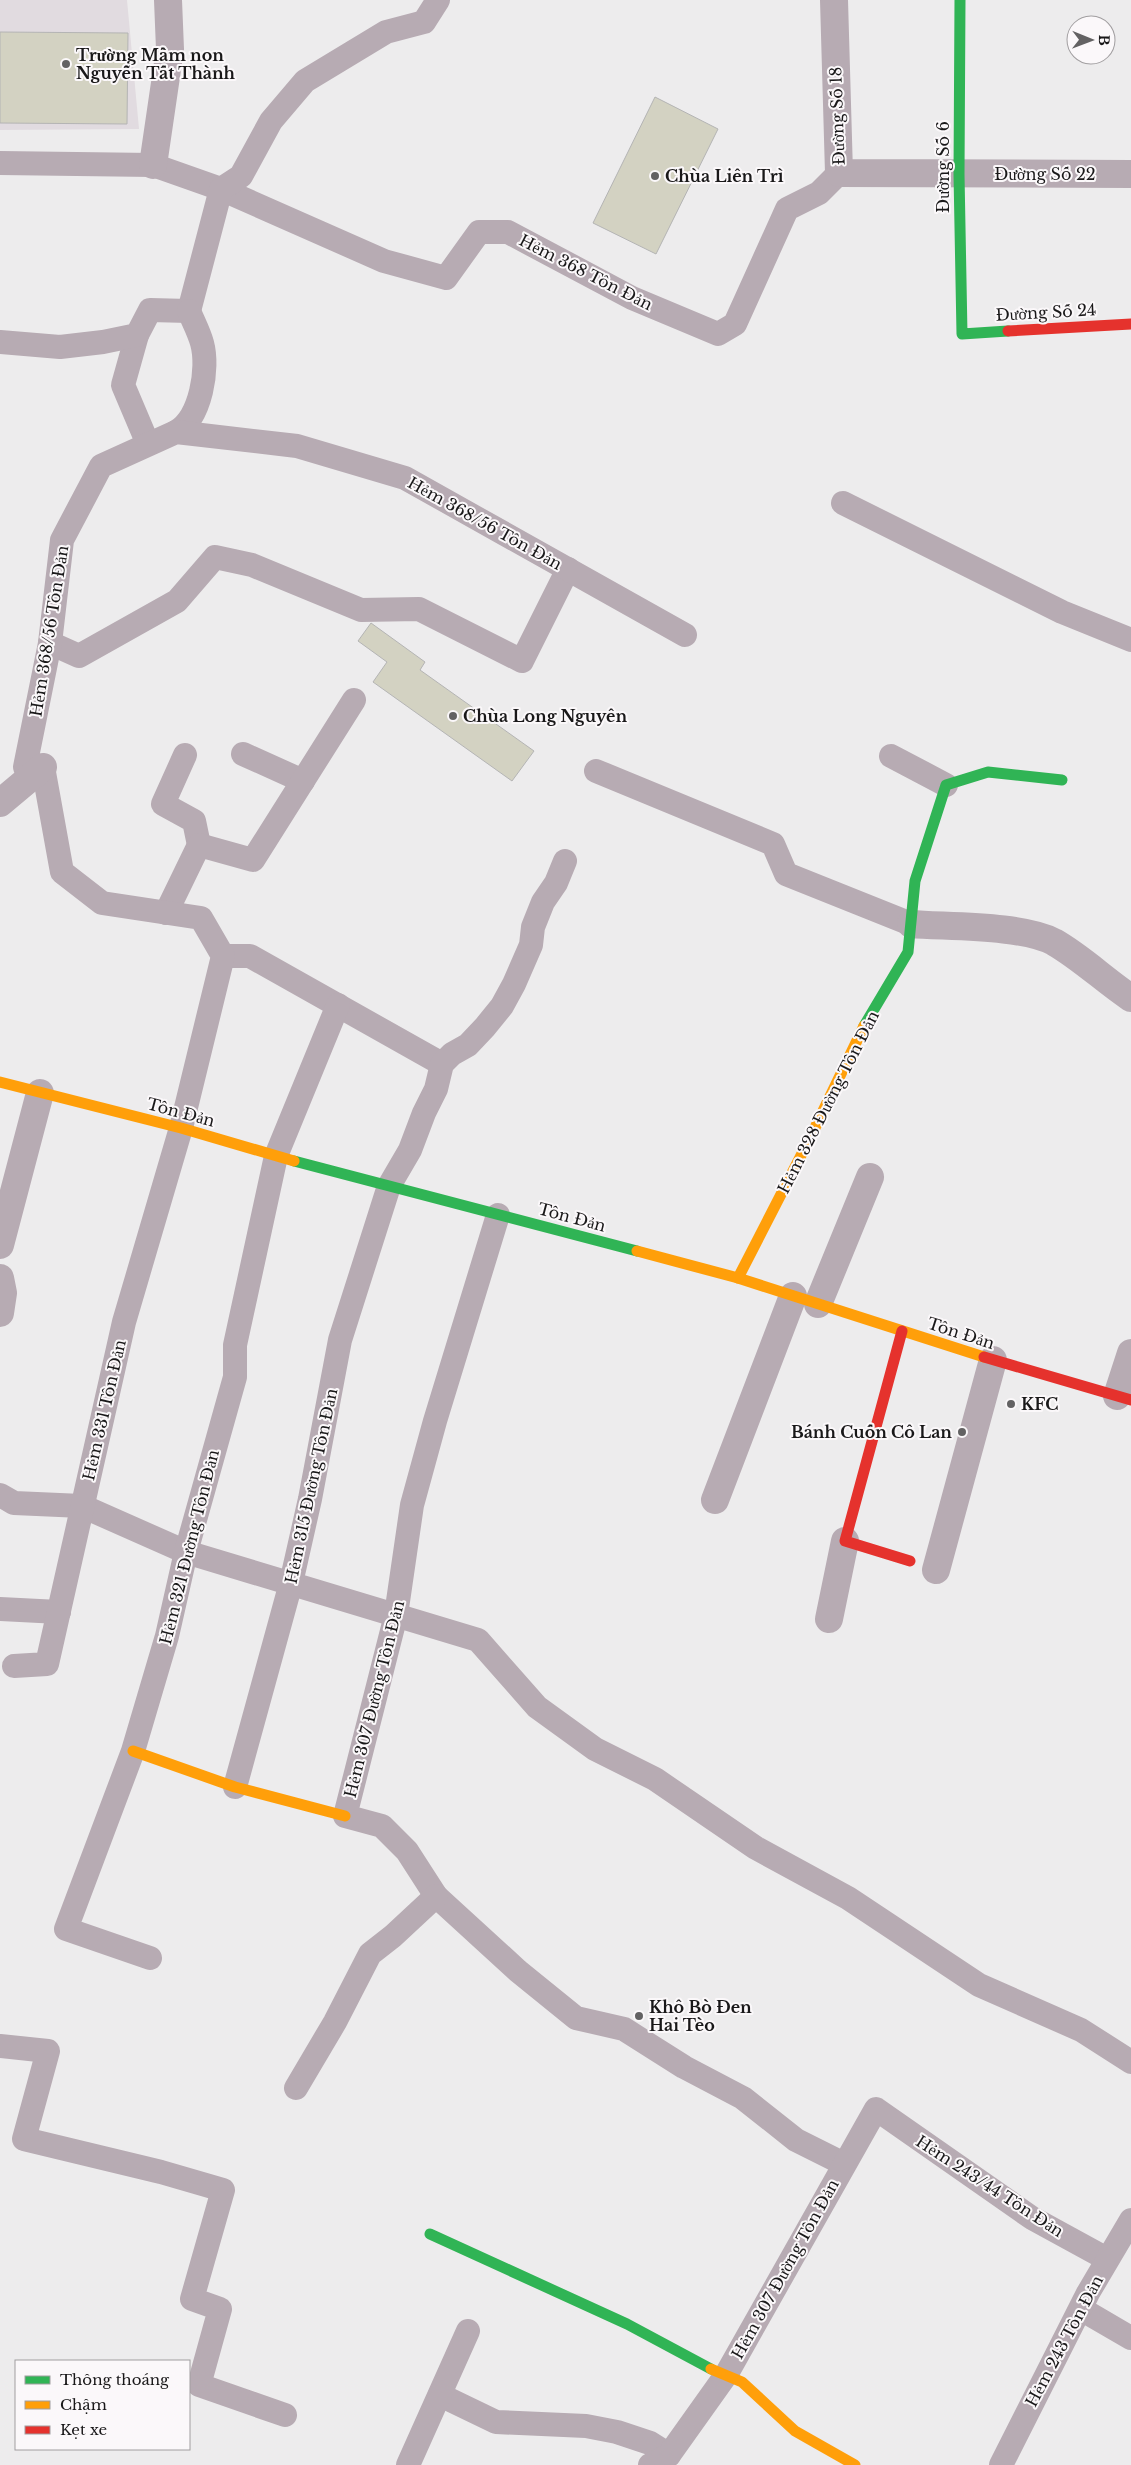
<svg xmlns="http://www.w3.org/2000/svg" width="1131" height="2465" font-family="'Libre Baskerville',serif">
	<rect width="100%" height="100%" fill="#edeced"/>
	<polygon fill="#e1dbe0" points="0,0 127,0 139,129 0,130"/>
	<g fill="#d3d2c2" stroke="#b4b4b4">
		<polygon points="0,32 128,33 127,124 0,123"/>
		<polygon points="655,97 718,129 656,254 593,223"/>
		<polygon points="371,623 425,662 420,670 534,751 512,781 373,682 387,662 358,641"/>
	</g>
	<g fill="none" stroke-linecap="round" stroke-linejoin="round">
		<g stroke="#b7abb3" stroke-width="24">
			<polyline points="0,163 153,165 221,189 384,261 446,278 479,232 508,232 632,298 718,334 735,324 787,209 819,193 839,173"/>
			<polyline points="137,335 123,385 148,444"/>
			<polyline points="0,342 60,347 103,342 137,335 150,310 189,311 221,189 241,176 271,121 305,81 386,32 424,22 438,0"/>
			<path d="M176 432C201 418 209 368 202 343 199 332 193 321 189 311"/>
			<polyline points="843,503 1062,612 1131,640"/>
			<polyline points="50,643 79,656 177,601 215,557 252,565 361,610 419,609 522,661 568,569"/>
			<polyline points="243,754 303,781"/>
			<polyline points="185,755 163,804 194,821 199,845"/>
			<polyline points="891,756 946,785"/>
			<polyline points="596,771 773,844 786,874 911,924"/>
			<polyline points="166,913 199,845 253,860 354,700"/>
			<polyline points="223,956 250,956 442,1064"/>
			<polyline points="498,1215 435,1421 412,1505 396,1615 345,1816 382,1826 407,1851 436,1896 518,1971 576,2018 624,2029 684,2067 743,2098 796,2140 844,2164"/>
			<polyline points="0,1495 14,1503 82,1506 186,1552 478,1640 537,1707 595,1749 655,1779 756,1848 848,1898 979,1985 1081,2030 1131,2062"/>
			<polyline points="0,1609 59,1612"/>
			<polyline points="14,1666 47,1664 124,1322 181,1128 223,956 201,918 102,903 62,872 43,767 25,767 50,643 62,540 101,466 176,432 297,446 405,478 685,635"/>
			<polyline points="235,1787 291,1583 310,1499 340,1340 389,1186 410,1150 424,1113 436,1089 442,1064 452,1054 468,1045 485,1027 502,1006 514,984 531,945 533,927 543,902 556,883 565,861"/>
			<polyline points="150,1958 66,1929 133,1751 167,1636 186,1552 235,1377 235,1345 276,1156 338,1005"/>
			<polyline points="0,2046 48,2051 24,2139 161,2172 223,2190 192,2299 220,2309 199,2385 285,2415"/>
			<polyline points="296,2088 335,2022 370,1954 393,1936 436,1896"/>
			<polyline points="1081,2309 1131,2338"/>
			<polyline points="440,2395 496,2422 586,2426 617,2432 650,2443 669,2455"/>
			<polyline points="408,2465 468,2331"/>
			<polyline points="650,2465 669,2455 726,2375 876,2109 1032,2218 1107,2259"/>
			<polyline points="1001,2465 1088,2293 1131,2220"/>
		</g>
		<g stroke="#b7abb3" stroke-width="28">
			<polyline points="834,0 839,173 1131,174"/>
			<polyline points="153,165 170,49 168,0"/>
			<polyline points="0,803 43,767"/>
			<path d="M911 924C949 927 1022 925 1054 942 1082 958 1104 980 1131 998"/>
			<polyline points="0,1245 40,1093"/>
			<polyline points="0,1278 3,1293 0,1313"/>
			<polyline points="818,1304 870,1177"/>
			<polyline points="1117,1396 1131,1353"/>
			<polyline points="715,1500 793,1296"/>
			<polyline points="936,1570 993,1360"/>
			<polyline points="829,1619 845,1541"/>
		</g>
		<g stroke="#30b455" stroke-width="11">
			<polyline points="960,0 959,174 962,334 1008,331"/>
			<polyline points="864,1026 908,952 915,881 946,785 988,772 1062,780"/>
			<polyline points="294,1161 637,1251"/>
			<polyline points="430,2234 627,2324 711,2369"/>
		</g>
		<g stroke="#ff9f0a" stroke-width="11">
			<polyline points="0,1082 181,1128 294,1161"/>
			<polyline points="637,1251 738,1278 984,1357"/>
			<polyline points="738,1278 811,1136 864,1026"/>
			<polyline points="133,1751 235,1787 345,1816"/>
			<polyline points="711,2369 742,2382 795,2431 855,2465"/>
		</g>
		<g stroke="#e5322d" stroke-width="11">
			<polyline points="1008,331 1131,324"/>
			<polyline points="902,1331 845,1541 910,1561"/>
			<polyline points="984,1357 1131,1400"/>
		</g>
	</g>
	<g fill="#636263" stroke="#fbf8fa" stroke-width="2">
		<circle cx="66" cy="64" r="5"/>
		<circle cx="655" cy="176" r="5"/>
		<circle cx="453" cy="716" r="5"/>
		<circle cx="1011" cy="1404" r="5"/>
		<circle cx="962" cy="1432" r="5"/>
		<circle cx="639" cy="2016" r="5"/>
	</g>
	<g text-anchor="middle" stroke-width="4" stroke-linejoin="round" paint-order="stroke">
		<g font-size="16" font-weight="bold" fill="#191819" stroke="#fbf8fa" text-anchor="start">
			<text x="76" y="61">Trường Mầm non<tspan x="76" dy="18">Nguyễn Tất Thành</tspan></text>
			<text x="665" y="182">Chùa Liên Trì</text>
			<text x="463" y="722">Chùa Long Nguyên</text>
			<text x="1021" y="1410">KFC</text>
			<text x="952" y="1438" text-anchor="end">Bánh Cuốn Cô Lan</text>
			<text x="649" y="2013">Khô Bò Đen<tspan x="649" dy="18">Hai Tèo</tspan></text>
		</g>
		<g font-size="16" fill="#191819" stroke="#fbf8fa">
			<text transform="translate(837 116) rotate(-92)" y="6">Đường Số 18</text>
			<text transform="translate(943 167) rotate(-90)" y="6">Đường Số 6</text>
			<text x="1045" y="180">Đường Số 22</text>
			<text transform="translate(586 272) rotate(27)" y="6">Hẻm 368 Tôn Đản</text>
			<text transform="translate(1046 312) rotate(-3)" y="6">Đường Số 24</text>
			<text transform="translate(485 523) rotate(29)" y="6">Hẻm 368/56 Tôn Đản</text>
			<text transform="translate(49 631) rotate(-81)" y="6">Hẻm 368/56 Tôn Đản</text>
			<text transform="translate(828 1102) rotate(-63)" y="6">Hẻm 328 Đường Tôn Đản</text>
			<text transform="translate(181 1112) rotate(15)" y="6">Tôn Đản</text>
			<text transform="translate(572 1217) rotate(15)" y="6">Tôn Đản</text>
			<text transform="translate(961 1333) rotate(18)" y="6">Tôn Đản</text>
			<text transform="translate(104 1410) rotate(-77)" y="6">Hẻm 331 Tôn Đản</text>
			<text transform="translate(311 1486) rotate(-78)" y="6">Hẻm 315 Đường Tôn Đản</text>
			<text transform="translate(189 1547) rotate(-76)" y="6">Hẻm 321 Đường Tôn Đản</text>
			<text transform="translate(374 1699) rotate(-76)" y="6">Hẻm 307 Đường Tôn Đản</text>
			<text transform="translate(990 2186) rotate(33)" y="6">Hẻm 243/44 Tôn Đản</text>
			<text transform="translate(785 2269) rotate(-61)" y="6">Hẻm 307 Đường Tôn Đản</text>
			<text transform="translate(1064 2341) rotate(-62)" y="6">Hẻm 243 Tôn Đản</text>
		</g>
	</g>
	<rect x="15" y="2360" width="175" height="90" fill="#fbf8fa" stroke="#a19ea0"/>
	<rect x="25" y="2376" width="25" height="8" fill="#30b455" stroke="#a19ea0"/>
	<text x="60" y="2385" font-size="15" fill="#191819">Thông thoáng</text>
	<rect x="25" y="2401" width="25" height="8" fill="#ff9f0a" stroke="#a19ea0"/>
	<text x="60" y="2410" font-size="15" fill="#191819">Chậm</text>
	<rect x="25" y="2426" width="25" height="8" fill="#e5322d" stroke="#a19ea0"/>
	<text x="60" y="2435" font-size="15" fill="#191819">Kẹt xe</text>
	<g transform="translate(1091 40) rotate(91)"><circle r="24" fill="#fbf8fa" stroke="#a19ea0"/>
	<path d="M0-4L9 19L0 12L-9 19Z" fill="#636263"/>
	<text y="-8" font-size="14" font-weight="bold" text-anchor="middle" fill="#191819">B</text>
	</g>
</svg>
